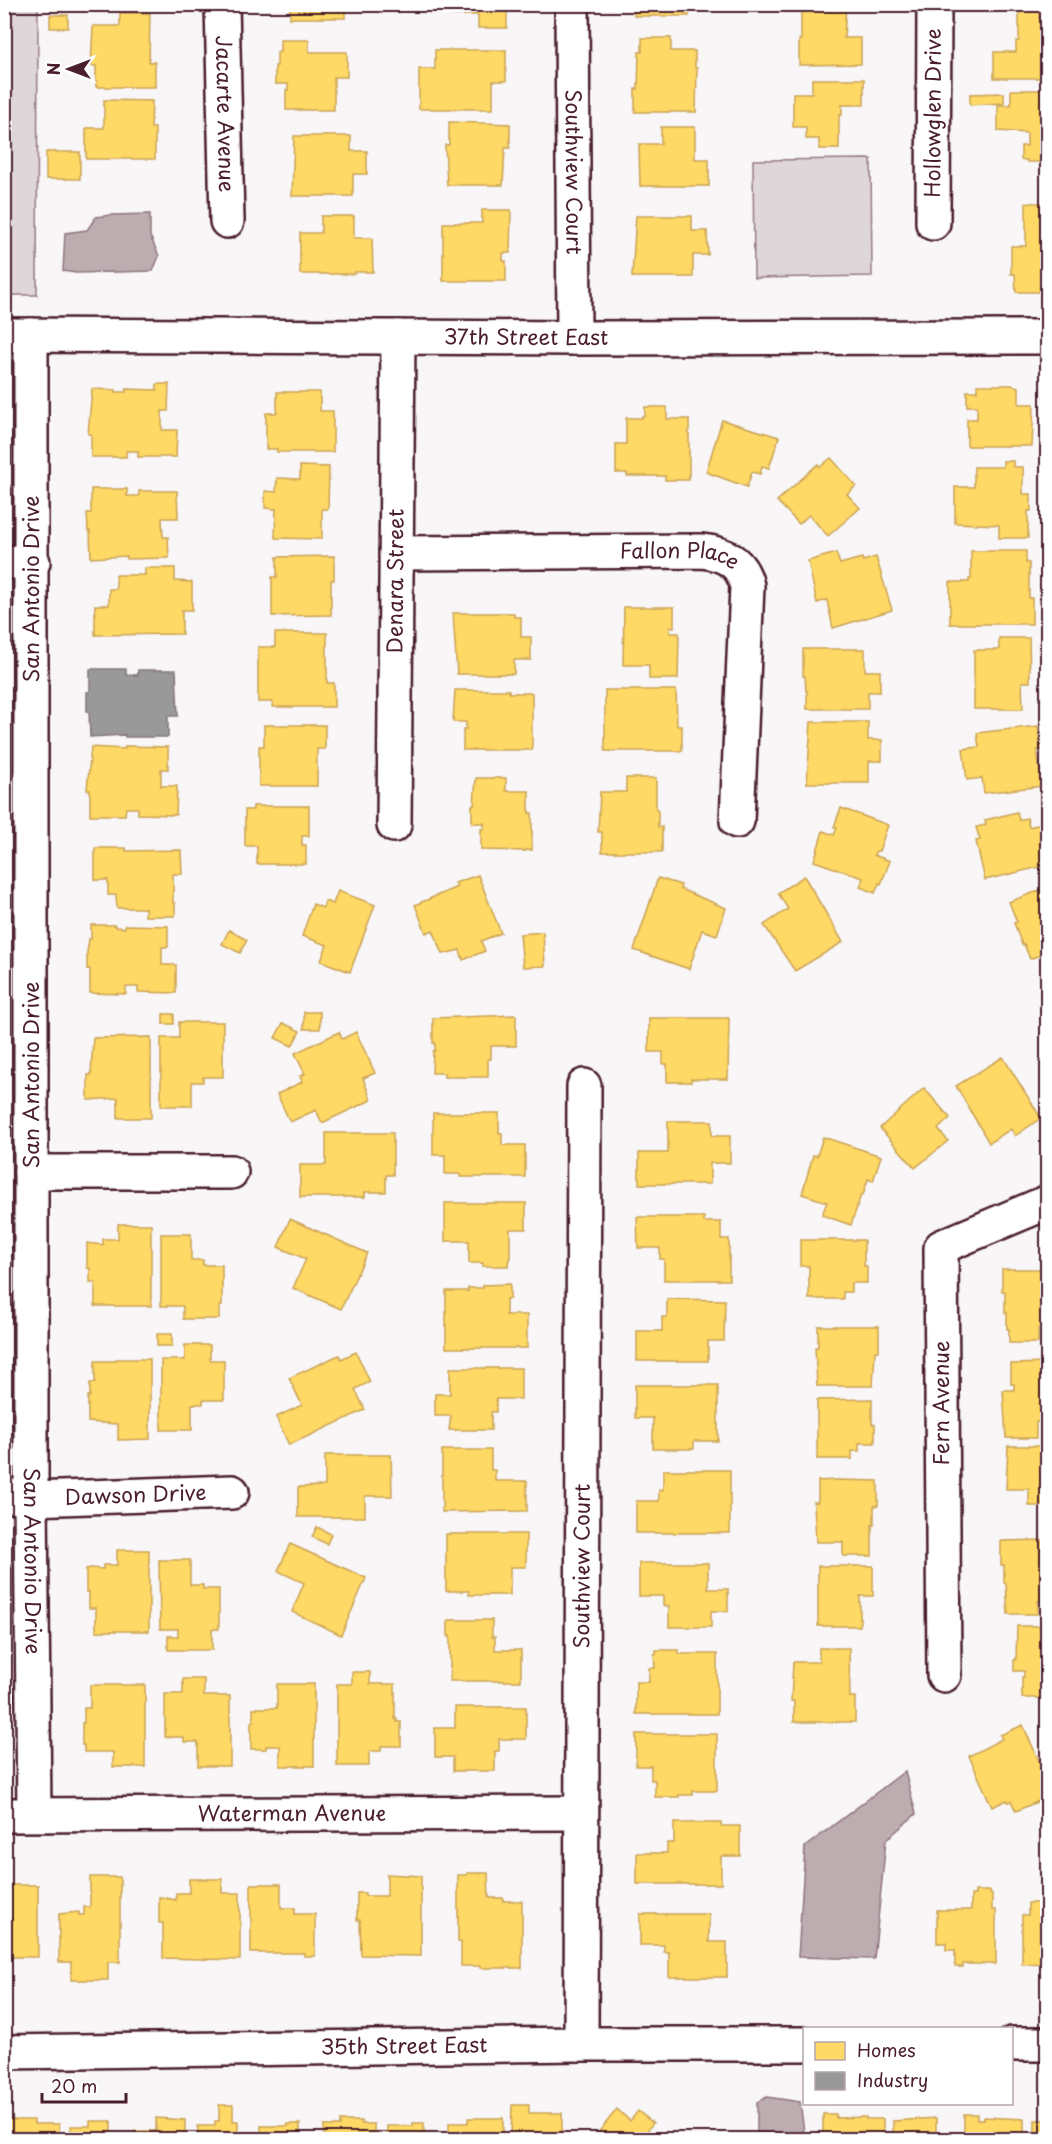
<svg xmlns="http://www.w3.org/2000/svg" width="1052" height="2144" font-family="'Playpen Sans',sans-serif">
	<rect width="100%" height="100%" fill="#f8f6f7"/>
	<filter id="ink" filterUnits="userSpaceOnUse"><feTurbulence type="fractalNoise" baseFrequency=".0167" numOctaves="2"/><feDisplacementMap in="SourceGraphic" scale="12" xChannelSelector="R" yChannelSelector="G"/><feConvolveMatrix kernelMatrix="1 2 1 2 8 2 1 2 1" color-interpolation-filters="sRGB"/></filter>
	<g filter="url(#ink)">
		<g fill="#ded6d9" stroke="#947a82" stroke-width="1.5">
			<polygon points="4,5 38,5 37,295 5,295"/>
			<polygon points="871,159 872,276 754,278 753,160"/>
		</g>
		<g fill="#bdadb0" stroke="#8f747b" stroke-width="1.5">
			<polygon points="150,214 150,236 159,256 153,271 76,273 63,271 65,233 87,230 96,217 111,215"/>
			<polygon points="905,1771 916,1814 886,1840 874,1959 798,1957 805,1847"/>
			<polygon points="767,2097 800,2102 805,2139 757,2139 757,2102"/>
		</g>
		<g fill="#ffd966" stroke="#c9a154" stroke-width="1.5">
			<rect x="290" y="4" width="55" height="14"/>
			<polygon points="451,4 507,4 507,28 478,28 478,15 451,15"/>
			<rect x="634" y="4" width="55" height="12"/>
			<polygon points="801,4 846,4 844,38 861,38 861,64 799,65 799,40 801,40"/>
			<polygon points="1039,8 1039,18 1048,18 1048,65 1045,65 1045,78 994,78 994,52 1016,52 1016,41 1019,41 1019,9"/>
			<polygon points="120,13 150,13 149,62 155,62 155,87 96,87 96,66 91,66 93,26 120,26"/>
			<rect x="50" y="15" width="18" height="13"/>
			<polygon points="642,38 671,38 671,51 695,51 695,68 697,68 696,112 635,112 635,89 638,89 639,52 642,52"/>
			<polygon points="280,40 309,40 309,52 347,52 347,77 334,77 334,110 286,110 286,90 288,90 288,84 275,84 275,66 277,66 277,52 280,52"/>
			<polygon points="435,50 506,50 506,81 493,81 493,109 419,109 419,69 435,69"/>
			<polygon points="812,79 864,79 864,105 842,105 842,115 839,115 839,149 819,149 819,139 806,139 806,127 793,127 793,93 812,93"/>
			<polygon points="1011,90 1048,90 1048,162 1027,162 1027,160 1021,160 1021,146 1027,146 1027,133 998,131 998,105 1011,105"/>
			<polygon points="1004,93 1004,103 970,105 970,94"/>
			<polygon points="104,100 152,101 151,128 155,128 155,159 86,159 86,128 104,128"/>
			<polygon points="449,122 510,124 510,148 505,148 503,185 447,185 445,145 449,145"/>
			<polygon points="661,127 695,127 695,159 709,159 709,186 640,186 639,144 661,144"/>
			<polygon points="294,136 351,136 351,151 367,151 367,174 353,174 353,196 292,196"/>
			<rect x="46" y="152" width="34" height="27"/>
			<polygon points="1026,203 1048,203 1048,292 1016,292 1015,274 1011,274 1011,246 1026,246"/>
			<polygon points="482,210 511,210 510,253 503,253 503,261 506,261 506,281 443,281 443,223 482,223"/>
			<polygon points="321,216 354,216 354,238 372,238 373,272 355,272 355,274 300,274 300,233 321,233"/>
			<polygon points="636,216 692,216 692,231 707,231 708,255 693,255 693,277 632,277"/>
			<polygon points="157,384 169,384 168,411 162,411 162,430 177,430 176,457 138,457 138,451 126,451 126,457 91,457 91,434 88,434 92,389 116,390 116,392 126,392 126,389 157,390"/>
			<polygon points="977,385 1011,385 1019,387 1019,404 1034,404 1032,446 967,446 967,419 977,419 977,406 967,406 967,391 977,391"/>
			<polygon points="277,392 320,392 320,411 333,411 333,452 277,452 277,449 266,449 266,413 277,413"/>
			<polygon points="645,407 667,407 667,419 689,419 689,480 665,480 665,476 627,476 627,473 616,473 616,444 626,444 626,418 642,418 642,416 645,416"/>
			<polygon points="722,420 779,437 769,468 762,466 760,474 752,472 747,487 706,472"/>
			<polygon points="831,458 856,486 847,494 860,508 828,536 809,515 799,524 777,501 818,464 820,467"/>
			<polygon points="1003,461 1013,461 1013,467 1023,467 1023,494 1031,494 1031,511 1028,511 1028,538 999,538 999,525 955,523 955,487 974,487 974,467 1003,467"/>
			<polygon points="300,466 329,467 328,509 322,509 322,539 275,538 276,509 265,508 265,491 276,492 277,478 300,479"/>
			<polygon points="91,489 127,489 127,496 139,496 139,491 177,491 178,518 162,518 163,537 168,537 169,558 127,559 127,556 91,558 90,531 88,531 87,513 91,513"/>
			<polygon points="971,551 1026,551 1026,563 1029,563 1029,598 1032,598 1032,624 950,624 950,582 969,582 969,579 971,579"/>
			<polygon points="836,553 840,564 862,558 863,561 876,557 892,610 833,628 827,600 817,603 808,561"/>
			<polygon points="334,556 334,580 331,580 331,615 272,616 272,577 277,577 277,557"/>
			<polygon points="145,568 175,568 175,581 192,582 192,610 182,610 182,634 95,635 95,605 109,605 109,589 116,589 116,575 145,575"/>
			<polygon points="624,607 674,607 674,627 670,627 670,633 679,633 678,679 649,679 649,665 623,665"/>
			<polygon points="453,613 514,613 514,617 521,617 521,637 531,637 531,660 514,660 514,674 457,674"/>
			<polygon points="275,633 327,633 327,683 334,683 334,707 273,707 273,702 258,702 258,647 275,647"/>
			<polygon points="999,638 1029,638 1030,682 1022,682 1023,709 974,709 974,650 999,650"/>
			<polygon points="803,649 865,649 865,671 880,671 880,692 868,692 868,709 807,709 807,691 806,691 805,676 803,676"/>
			<polygon points="455,690 509,690 509,693 532,693 532,750 463,750 463,729 466,729 466,722 453,722"/>
			<polygon points="605,690 676,690 677,726 682,726 682,751 605,751"/>
			<polygon points="811,722 868,722 868,740 882,740 882,761 869,761 869,783 807,783"/>
			<polygon points="264,725 325,725 325,749 317,749 317,786 259,786 259,746 264,746"/>
			<polygon points="1038,726 1041,750 1037,750 1042,786 984,793 982,778 967,780 963,749 979,747 977,733"/>
			<polygon points="125,746 168,747 168,769 161,769 161,786 177,786 176,815 138,814 138,808 126,808 125,815 90,815 90,790 87,790 91,747 125,749"/>
			<polygon points="476,778 506,778 506,791 529,791 529,813 532,813 532,850 526,850 526,851 481,850 481,829 484,829 484,823 472,823 472,805 474,805"/>
			<polygon points="626,778 656,778 656,810 658,810 658,827 662,827 662,852 602,852 602,832 598,832 600,792 626,792"/>
			<polygon points="253,806 309,806 309,836 302,836 302,845 306,845 306,864 257,864 257,846 245,846 245,810 253,810"/>
			<polygon points="841,808 888,825 879,851 876,851 874,855 890,861 881,884 879,883 875,893 860,887 863,878 814,861 823,831 834,835 837,828 834,827"/>
			<polygon points="1017,812 1019,820 1027,818 1029,827 1044,823 1048,837 1045,840 1048,865 985,880 976,841 980,840 976,827 986,825 985,820"/>
			<polygon points="95,848 126,848 126,851 181,850 182,874 173,874 173,903 175,903 175,916 145,916 145,908 117,908 116,895 108,895 108,880 95,880"/>
			<polygon points="478,875 501,933 481,941 485,951 463,960 460,950 443,954 433,930 426,933 415,905 457,887 455,883"/>
			<polygon points="804,876 843,942 795,971 764,925 788,909 778,893"/>
			<polygon points="658,878 681,885 680,889 726,908 717,935 702,930 689,969 634,950"/>
			<polygon points="1048,887 1048,952 1030,959 1024,944 1022,945 1014,923 1017,922 1009,902"/>
			<polygon points="338,891 375,905 350,972 321,961 327,945 302,936 313,904 323,908 325,901 333,904"/>
			<polygon points="91,925 115,925 115,927 125,928 125,925 168,926 168,947 162,947 162,965 176,965 176,993 138,992 138,987 126,987 126,994 90,993 90,969 87,969 87,952 89,939 91,939"/>
			<polygon points="229,930 247,940 240,953 222,944"/>
			<polygon points="543,932 545,966 523,967 520,934"/>
			<rect x="304" y="1012" width="16" height="17"/>
			<rect x="163" y="1014" width="11" height="10"/>
			<polygon points="516,1015 516,1046 491,1046 491,1059 488,1059 488,1077 444,1077 444,1073 432,1073 433,1051 435,1051 435,1043 433,1043 433,1018"/>
			<polygon points="649,1018 729,1018 728,1079 691,1079 691,1082 667,1082 667,1064 663,1064 663,1052 649,1052"/>
			<polygon points="179,1022 223,1022 223,1077 203,1077 203,1082 192,1082 192,1106 161,1106 161,1038 179,1038"/>
			<polygon points="283,1023 300,1031 292,1046 275,1038"/>
			<polygon points="339,1032 342,1039 356,1032 375,1073 363,1078 371,1100 322,1123 316,1110 290,1122 277,1094 302,1082 300,1076 305,1074 295,1053"/>
			<polygon points="151,1037 151,1118 118,1118 118,1098 88,1100 88,1075 91,1075 93,1038"/>
			<polygon points="1003,1057 1041,1118 1015,1136 1011,1129 989,1143 956,1086"/>
			<polygon points="924,1088 950,1118 938,1129 948,1141 915,1168 880,1128"/>
			<polygon points="433,1113 499,1113 499,1133 502,1133 502,1145 525,1145 525,1177 460,1177 460,1174 445,1174 445,1155 433,1155"/>
			<polygon points="668,1121 712,1121 712,1136 730,1136 730,1163 710,1163 710,1184 639,1184 639,1153 668,1153"/>
			<polygon points="326,1133 393,1133 393,1175 386,1175 386,1192 365,1192 365,1197 300,1197 300,1165 326,1165"/>
			<polygon points="823,1137 881,1156 873,1181 868,1179 863,1195 861,1195 851,1225 822,1215 827,1202 802,1194 813,1155 817,1156"/>
			<polygon points="445,1203 526,1203 526,1229 510,1229 510,1258 509,1258 508,1266 483,1266 483,1263 469,1263 469,1241 445,1241"/>
			<polygon points="637,1217 704,1217 704,1222 721,1222 721,1239 729,1239 729,1280 664,1280 664,1259 660,1259 660,1248 638,1248"/>
			<polygon points="290,1219 367,1253 341,1309 293,1288 306,1259 278,1247"/>
			<polygon points="118,1224 151,1224 151,1306 95,1306 95,1282 90,1282 90,1268 87,1268 87,1243 103,1245 103,1239 118,1239"/>
			<polygon points="161,1234 191,1234 191,1260 203,1260 203,1265 222,1265 222,1306 219,1306 219,1319 183,1319 183,1306 161,1306"/>
			<polygon points="800,1240 864,1240 864,1266 867,1266 867,1283 851,1283 851,1292 843,1292 843,1299 809,1299 809,1266 800,1266"/>
			<polygon points="1002,1269 1048,1269 1048,1329 1038,1329 1038,1343 1009,1343 1009,1329 1007,1329 1007,1313 1005,1313 1005,1291 1002,1291"/>
			<polygon points="510,1284 510,1299 506,1299 506,1315 527,1315 527,1348 446,1348 446,1291 468,1291 468,1288 483,1288 483,1285"/>
			<polygon points="667,1299 725,1300 724,1341 708,1341 708,1361 637,1361 637,1331 662,1331 662,1317 667,1317"/>
			<polygon points="818,1326 879,1326 879,1351 875,1351 873,1386 817,1386 815,1347 818,1347"/>
			<rect x="157" y="1334" width="15" height="12"/>
			<polygon points="185,1345 210,1345 210,1360 224,1360 224,1400 203,1400 203,1404 192,1404 192,1430 161,1430 161,1360 185,1360"/>
			<polygon points="356,1352 370,1382 355,1389 365,1410 289,1445 276,1417 302,1405 289,1378 339,1355 341,1359"/>
			<polygon points="116,1359 150,1359 150,1439 118,1440 118,1424 88,1422 88,1396 90,1396 90,1383 95,1383 95,1361 116,1361"/>
			<polygon points="1048,1363 1048,1422 1036,1422 1036,1438 1006,1438 1003,1390 1014,1390 1014,1384 1011,1384 1011,1364"/>
			<polygon points="450,1368 521,1368 521,1399 496,1399 496,1412 491,1412 491,1430 449,1430 451,1416 435,1416 435,1394 450,1394"/>
			<polygon points="635,1385 718,1385 718,1441 694,1441 694,1449 653,1449 653,1418 635,1418"/>
			<polygon points="872,1399 872,1424 875,1424 875,1443 859,1443 859,1451 852,1451 852,1459 817,1459 817,1400"/>
			<polygon points="1008,1446 1048,1446 1048,1506 1029,1506 1029,1489 1006,1489"/>
			<polygon points="442,1450 491,1450 491,1470 495,1470 495,1481 527,1481 527,1511 442,1512"/>
			<polygon points="325,1455 391,1455 392,1496 365,1496 365,1517 298,1517 298,1487 325,1486"/>
			<polygon points="663,1470 730,1470 730,1533 636,1533 636,1501 659,1501 659,1490 663,1490"/>
			<polygon points="837,1480 878,1481 878,1506 874,1506 874,1525 872,1525 872,1556 843,1556 843,1542 816,1542 814,1502 818,1502 818,1481"/>
			<polygon points="317,1527 331,1534 327,1544 312,1537"/>
			<polygon points="446,1534 526,1534 526,1567 510,1567 510,1595 469,1595 469,1591 446,1591"/>
			<polygon points="1048,1540 1048,1601 1038,1601 1038,1614 1008,1614 1006,1583 1004,1583 1004,1565 1001,1565 1001,1541"/>
			<polygon points="290,1544 366,1578 341,1635 292,1612 304,1583 278,1571"/>
			<polygon points="117,1550 149,1550 149,1631 96,1631 96,1608 89,1608 89,1592 86,1592 86,1569 90,1568 103,1569 103,1565 117,1565"/>
			<polygon points="159,1560 190,1560 190,1585 203,1585 203,1589 219,1589 219,1629 212,1629 212,1650 168,1650 168,1636 178,1636 178,1629 160,1629"/>
			<polygon points="639,1563 708,1563 708,1589 728,1589 728,1611 711,1611 711,1627 669,1627 669,1606 663,1606 663,1596 639,1596"/>
			<polygon points="818,1566 873,1566 873,1596 860,1596 860,1626 818,1626"/>
			<polygon points="448,1620 492,1620 492,1637 495,1637 495,1650 521,1650 521,1681 450,1681 450,1636 448,1636"/>
			<polygon points="1017,1626 1046,1626 1048,1698 1022,1698 1022,1677 1024,1677 1024,1671 1014,1671 1014,1660 1016,1660"/>
			<polygon points="819,1648 849,1648 850,1697 855,1697 855,1722 794,1722 794,1701 791,1701 793,1662 819,1662"/>
			<polygon points="656,1650 679,1650 679,1654 717,1654 717,1714 636,1714 636,1682 649,1682 649,1668 655,1668 654,1654 656,1654"/>
			<polygon points="352,1672 370,1672 370,1684 395,1684 395,1719 397,1719 397,1722 401,1722 401,1746 381,1746 381,1751 369,1751 369,1766 337,1766 337,1684 352,1684"/>
			<polygon points="183,1679 204,1679 204,1696 230,1696 230,1766 198,1766 198,1742 184,1742 184,1737 165,1737 165,1694 183,1694"/>
			<polygon points="277,1684 314,1684 314,1766 280,1766 280,1746 266,1746 266,1749 251,1749 251,1722 253,1722 253,1708 277,1708"/>
			<polygon points="90,1685 145,1685 145,1767 113,1767 113,1752 84,1752 84,1745 82,1745 82,1723 84,1723 84,1708 90,1708"/>
			<polygon points="455,1707 526,1707 526,1739 499,1739 499,1751 495,1751 495,1771 453,1771 453,1757 435,1757 435,1728 455,1728"/>
			<polygon points="1023,1725 1048,1781 1048,1797 1016,1811 1011,1801 1008,1802 1007,1800 992,1807 969,1756 1002,1739 1000,1735"/>
			<polygon points="636,1734 717,1734 717,1791 693,1791 693,1795 679,1795 679,1797 655,1797 655,1780 651,1780 651,1766 636,1766"/>
			<polygon points="674,1823 721,1823 721,1826 740,1826 740,1856 721,1856 721,1884 637,1884 637,1853 667,1853 667,1843 674,1843"/>
			<polygon points="467,1873 488,1873 489,1898 503,1898 503,1901 522,1901 522,1968 480,1968 480,1966 461,1966 461,1942 458,1942 458,1875 467,1875"/>
			<polygon points="387,1874 421,1876 421,1956 361,1955 360,1920 357,1920 357,1893 365,1893 365,1896 387,1896"/>
			<polygon points="90,1877 120,1877 120,1962 108,1962 108,1980 71,1980 71,1962 59,1962 59,1914 79,1912 79,1915 84,1915 84,1907 90,1907"/>
			<polygon points="189,1879 222,1879 222,1893 240,1893 240,1960 163,1958 163,1923 159,1923 159,1897 176,1900 176,1893 189,1893"/>
			<polygon points="251,1884 281,1884 281,1908 295,1908 295,1914 315,1914 315,1956 304,1956 304,1953 251,1953"/>
			<polygon points="8,1885 38,1885 38,1957 10,1957 10,1969 4,1969 4,1911 8,1911"/>
			<polygon points="975,1891 990,1891 990,1894 992,1894 992,1910 996,1910 996,1964 963,1964 963,1967 955,1967 955,1950 946,1950 946,1943 937,1943 937,1910 971,1910 971,1895 975,1895"/>
			<polygon points="1028,1903 1048,1903 1048,1963 1022,1964 1022,1915 1028,1915"/>
			<polygon points="640,1914 709,1914 709,1942 727,1942 727,1977 669,1977 669,1952 664,1952 664,1945 640,1945"/>
			<polygon points="219,2105 233,2105 233,2121 238,2121 238,2138 248,2140 198,2140 198,2126 215,2126 215,2121 219,2121"/>
			<polygon points="512,2105 529,2105 529,2113 562,2113 562,2140 511,2140"/>
			<polygon points="617,2109 630,2121 638,2111 653,2123 647,2131 658,2140 596,2140 594,2138"/>
			<polygon points="823,2114 836,2114 836,2118 866,2117 866,2119 883,2119 883,2140 823,2140"/>
			<polygon points="964,2114 977,2114 977,2119 984,2119 984,2117 1024,2119 1024,2140 964,2140"/>
			<polygon points="156,2118 185,2120 185,2140 135,2140 135,2131 156,2131"/>
			<polygon points="468,2118 503,2118 503,2136 499,2136 499,2140 449,2140 449,2123 468,2123"/>
			<polygon points="936,2118 936,2135 946,2135 946,2140 893,2140 893,2121"/>
			<polygon points="7,2120 34,2120 34,2124 59,2124 59,2140 7,2140"/>
			<rect x="1035" y="2120" width="13" height="20"/>
			<polygon points="90,2121 111,2121 111,2140 71,2140 71,2126 90,2126"/>
			<polygon points="340,2121 361,2121 361,2124 374,2124 374,2140 324,2140 324,2126 340,2126"/>
			<polygon points="413,2123 424,2123 424,2136 437,2136 437,2140 387,2140 387,2126 413,2126"/>
			<polygon points="288,2124 300,2124 300,2137 311,2137 311,2140 261,2140 261,2126 288,2126"/>
		</g>
		<polygon fill="#999" stroke="#817478" stroke-width="1.5" points="90,669 126,669 126,675 138,675 138,670 176,670 178,716 168,716 168,737 125,737 125,735 90,737 89,711 87,711 87,692 90,692"/>
		<g fill="none" stroke-linecap="round" stroke-linejoin="round">
			<defs>
				<g id="minor">
					<path id="s1" d="M222 4 227 221"/>
					<path id="s2" d="M572 4 574 338"/>
					<path id="s3" d="M933 223 934 4"/>
					<path id="s4" d="M4 335 574 338 1048 337"/>
					<path id="s5" d="M31 335V1499L34 1814"/>
					<path id="s6" d="M396 553 701 551C724 553 742 562 747 586L737 821"/>
					<polyline points="4,562 33,562"/>
					<path id="s7" d="M394 825 398 337"/>
					<polyline points="31,1172 231,1172"/>
					<path id="s8" d="M4 1495 31 1499 232 1492"/>
					<polyline points="944,1675 941,1247 1048,1202"/>
					<path id="s9" d="M4 1815 580 1813"/>
					<path id="s10" d="M581 2044 584 1086"/>
					<polyline points="1012,2044 1048,2044"/>
					<path id="s11" d="M4 2052 581 2044H804"/>
				</g>
			</defs>
			<use href="#minor" stroke="#4a1f2b" stroke-width="38"/>
			<use href="#minor" stroke="#fff" stroke-width="33"/>
		</g>
	</g>
	<g text-anchor="middle" stroke-width="6" stroke-linejoin="round" paint-order="stroke">
		<g font-size="21" fill="#4a1f2b" stroke="#fff">
			<text dy="7" stroke="none"><textPath href="#s1" startOffset="110">Jacarte Avenue</textPath></text>
			<text dy="7" stroke="none"><textPath href="#s3" startOffset="110">Hollowglen Drive</textPath></text>
			<text dy="7" stroke="none"><textPath href="#s2" startOffset="168">Southview Court</textPath></text>
			<text dy="7" stroke="none"><textPath href="#s4" startOffset="522">37th Street East</textPath></text>
			<text dy="7" stroke="none"><textPath href="#s6" startOffset="284">Fallon Place</textPath></text>
			<text dy="7" stroke="none"><textPath href="#s7" startOffset="244">Denara Street</textPath></text>
			<text transform="translate(32 589) rotate(-90)" y="7">San Antonio Drive</text>
			<text transform="translate(32 1075) rotate(-90)" y="7">San Antonio Drive</text>
			<text transform="translate(942 1403) rotate(-90)" y="7">Fern Avenue</text>
			<text dy="7" stroke="none"><textPath href="#s8" startOffset="132">Dawson Drive</textPath></text>
			<text dy="7" stroke="none"><textPath href="#s5" startOffset="1226">San Antonio Drive</textPath></text>
			<text dy="7" stroke="none"><textPath href="#s10" startOffset="478">Southview Court</textPath></text>
			<text dy="7" stroke="none"><textPath href="#s9" startOffset="288">Waterman Avenue</textPath></text>
			<text dy="7" stroke="none"><textPath href="#s11" startOffset="400">35th Street East</textPath></text>
		</g>
	</g>
	<rect width="1052" height="2144" fill="none" stroke="#fff" stroke-width="24"/>
	<rect x="12" y="12" width="1028" height="2120" fill="none" stroke="#4a1f2b" stroke-width="2" filter="url(#ink)"/>
	<rect x="803" y="2027" width="210" height="78" fill="#ffffff" stroke="#b7a5aa" stroke-width="1.5"/>
	<rect x="815" y="2042" width="30" height="18" fill="#ffd966" stroke="#b7a5aa" stroke-width="1.5"/>
	<text x="857" y="2057" font-size="18" fill="#4a1f2b">Homes</text>
	<rect x="815" y="2072" width="30" height="18" fill="#999999" stroke="#b7a5aa" stroke-width="1.5"/>
	<text x="857" y="2087" font-size="18" fill="#4a1f2b">Industry</text>
	<g transform="translate(69 69) rotate(270)" stroke="#ffffff" stroke-width="4.5" paint-order="stroke">
	<path d="M0-4.5L10 22L0 15L-10 22Z" fill="#4a1f2b"/>
	<text y="-9" font-size="16" font-weight="bold" text-anchor="middle" fill="#4a1f2b">N</text>
	</g>
	<path d="M42 2093v9h84v-9" fill="none" stroke="#4a1f2b" stroke-width="3"/>
	<text x="51" y="2093" font-size="18" fill="#4a1f2b" stroke="#ffffff" stroke-width="4.5" paint-order="stroke">20 m</text>
</svg>
